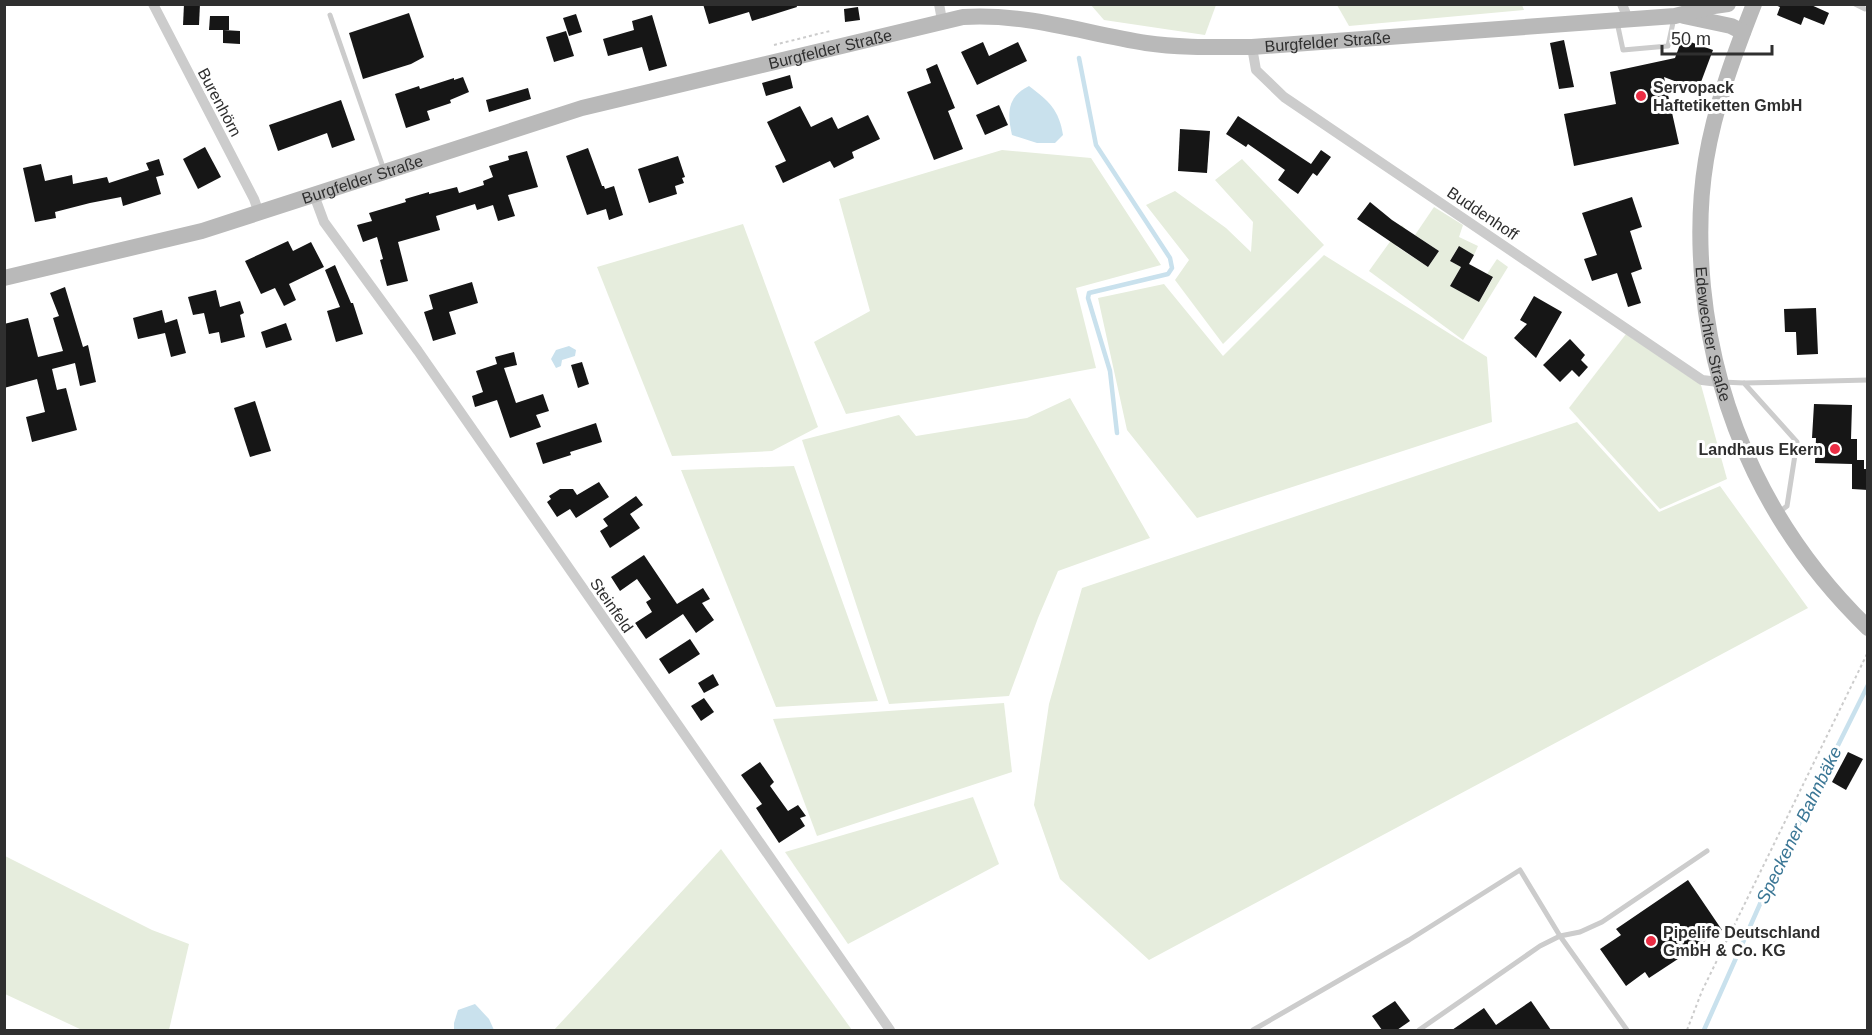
<svg xmlns="http://www.w3.org/2000/svg" width="1872" height="1035" font-family="Arial,sans-serif">
	<rect width="100%" height="100%" fill="#fff"/>
	<g fill="#e6eddd">
		<polygon points="1091,5 1216,5 1205,35 1104,20"/>
		<polygon points="1522,5 1524,10 1349,26 1337,5"/>
		<polygon points="1002,150 1091,158 1161,265 1076,288 1096,368 846,414 814,342 870,311 839,199"/>
		<polygon points="1242,159 1324,245 1223,344 1175,280 1189,260 1146,205 1175,191 1226,228 1251,252 1253,222 1215,180"/>
		<polygon points="1434,207 1463,225 1459,237 1478,246 1474,255 1458,247 1450,261 1461,267 1451,285 1479,302 1493,278 1487,274 1497,259 1508,267 1463,340 1369,271 1402,225 1406,230 1396,246 1428,267 1439,251 1415,235"/>
		<polygon points="743,224 818,427 772,451 672,456 597,267"/>
		<polygon points="1324,255 1487,357 1492,422 1197,518 1127,430 1098,298 1164,284 1223,356"/>
		<polygon points="1626,334 1701,385 1727,479 1660,509 1569,408"/>
		<polygon points="1070,398 1150,538 1058,571 1038,618 1009,696 889,704 802,440 899,415 916,436 1027,418"/>
		<polygon points="1577,422 1659,512 1720,486 1808,608 1149,960 1060,879 1034,805 1049,704 1082,588"/>
		<polygon points="794,466 878,701 776,707 681,470"/>
		<polygon points="1004,703 1012,772 817,836 773,719"/>
		<polygon points="973,797 999,864 848,944 785,852"/>
		<polygon points="721,849 852,1030 554,1030"/>
		<polygon points="5,856 152,930 189,944 169,1030 82,1030 5,994"/>
	</g>
	<g fill="#c9e1ed">
		<path d="M1029 86C1049 101 1059 110 1063 135L1055 143H1037L1012 135C1007 113 1007 97 1029 86Z"/>
		<polygon points="569,346 576,350 575,356 562,360 561,366 556,368 551,359 556,350"/>
		<polygon points="475,1004 489,1019 494,1030 454,1030 454,1023 458,1010"/>
	</g>
	<g fill="none" stroke-linecap="round" stroke-linejoin="round">
		<g stroke="#c9e1ed" stroke-width="4.5">
			<polyline points="1079,58 1096,145 1170,258 1172,268 1168,274 1089,293 1088,298 1110,371 1117,433"/>
			<polyline points="1704,1030 1768,886 1868,685"/>
		</g>
	</g>
	<g fill="#161616">
		<polygon points="184,4 200,4 199,25 183,25"/>
		<polygon points="703,4 796,4 797,7 752,21 749,12 709,24"/>
		<polygon points="1809,4 1829,13 1824,25 1804,17 1801,25 1777,15 1780,7 1775,5"/>
		<polygon points="858,7 860,20 845,22 844,9"/>
		<polygon points="409,13 424,57 411,64 363,79 349,33"/>
		<polygon points="576,14 582,32 569,36 563,18"/>
		<polygon points="652,15 667,66 649,71 642,47 608,56 603,39 634,30 632,21"/>
		<polygon points="210,16 229,16 229,30 209,30"/>
		<polygon points="223,30 240,31 240,44 223,43"/>
		<polygon points="566,31 574,56 554,62 546,37"/>
		<polygon points="1682,39 1713,50 1698,90 1664,77 1679,144 1574,166 1564,114 1616,104 1610,72 1675,58"/>
		<polygon points="1564,40 1574,87 1559,89 1550,43"/>
		<polygon points="983,42 989,56 1018,42 1027,61 977,85 961,52"/>
		<polygon points="937,64 955,108 948,111 963,149 934,160 907,92 931,83 926,69"/>
		<polygon points="790,75 793,88 766,96 762,83"/>
		<polygon points="463,77 469,92 450,100 451,103 427,111 430,120 406,128 395,94 419,86 420,89 454,78 454,80"/>
		<polygon points="528,88 531,99 489,112 486,100"/>
		<polygon points="341,100 355,140 332,148 327,133 278,151 269,125"/>
		<polygon points="999,105 1008,125 985,135 976,115"/>
		<polygon points="800,106 811,127 832,117 838,129 868,115 880,139 852,152 854,158 834,168 830,161 783,183 775,166 786,161 767,122"/>
		<polygon points="1238,116 1311,164 1321,150 1331,157 1317,176 1313,173 1298,194 1278,180 1285,170 1248,144 1246,147 1226,134"/>
		<polygon points="1180,129 1210,131 1207,173 1178,171"/>
		<polygon points="205,147 221,177 198,189 183,159"/>
		<polygon points="588,148 602,186 604,186 605,189 614,186 623,215 609,220 606,209 587,215 566,156"/>
		<polygon points="527,151 538,187 508,195 515,216 498,221 493,205 477,210 475,204 436,216 440,230 398,242 408,281 387,286 380,260 383,259 377,237 363,242 357,225 372,221 369,213 406,202 405,199 429,192 429,194 457,187 459,193 484,185 483,181 493,177 489,166 509,160 508,156"/>
		<polygon points="678,156 685,177 682,178 684,183 675,186 677,194 649,203 638,169"/>
		<polygon points="159,159 164,175 156,177 161,194 123,206 121,197 90,203 55,212 56,218 35,222 23,168 41,164 45,181 72,175 73,184 107,177 109,183 149,170 146,163"/>
		<polygon points="1632,197 1642,227 1630,231 1642,269 1631,273 1641,303 1628,307 1617,273 1592,281 1584,259 1597,255 1582,213"/>
		<polygon points="1370,202 1392,220 1439,251 1428,267 1357,219"/>
		<polygon points="288,241 293,251 311,242 324,267 289,284 296,300 284,306 275,288 261,294 245,261"/>
		<polygon points="1459,246 1474,255 1469,264 1493,277 1479,302 1450,286 1461,267 1450,261"/>
		<polygon points="335,265 351,303 353,303 363,334 336,342 327,311 340,307 325,270"/>
		<polygon points="472,282 478,303 449,312 456,334 433,341 424,312 433,309 429,295"/>
		<polygon points="65,287 83,347 88,345 96,382 80,386 75,363 52,369 57,390 66,388 77,430 32,442 26,417 45,412 37,379 4,388 4,324 28,318 38,357 63,351 53,318 59,316 50,293"/>
		<polygon points="216,290 220,307 240,301 244,313 240,315 245,337 221,343 219,332 209,334 204,313 193,315 188,297"/>
		<polygon points="1534,296 1562,312 1536,358 1514,338 1527,324 1520,320"/>
		<polygon points="1816,308 1818,354 1797,355 1796,332 1785,332 1784,309"/>
		<polygon points="162,310 165,323 177,319 186,353 171,357 165,333 138,339 133,318"/>
		<polygon points="286,323 292,340 266,348 261,332"/>
		<polygon points="1570,339 1585,355 1581,360 1588,367 1579,377 1572,370 1560,382 1543,365"/>
		<polygon points="514,352 517,365 504,368 516,403 543,394 549,411 536,415 541,427 510,438 497,400 475,407 472,396 483,392 476,371 497,364 495,357"/>
		<polygon points="582,362 589,384 578,388 571,365"/>
		<polygon points="255,401 271,451 250,457 234,408"/>
		<polygon points="1814,404 1852,405 1851,439 1857,439 1857,460 1864,460 1864,469 1868,469 1868,490 1852,489 1852,464 1815,463 1816,438 1812,438"/>
		<polygon points="596,423 602,442 570,452 571,455 543,464 536,443"/>
		<polygon points="599,482 609,497 576,518 570,509 557,517 547,502 551,499 549,496 560,489 573,489 577,495"/>
		<polygon points="636,496 643,505 630,514 640,528 610,548 600,531 608,526 603,519"/>
		<polygon points="644,555 677,604 703,588 710,599 702,603 714,620 696,633 683,614 646,639 635,623 652,612 646,602 651,599 637,579 620,591 611,577"/>
		<polygon points="690,639 700,654 669,674 659,659"/>
		<polygon points="713,674 719,685 704,693 698,683"/>
		<polygon points="704,698 714,712 701,721 691,706"/>
		<polygon points="1848,752 1863,759 1846,790 1832,782"/>
		<polygon points="760,762 774,782 770,786 788,811 798,805 806,816 800,818 805,826 779,843 756,808 762,804 741,775"/>
		<polygon points="1688,880 1722,930 1649,978 1645,972 1626,986 1600,949 1621,935 1616,929"/>
		<polygon points="1395,1001 1410,1021 1397,1030 1382,1030 1372,1016"/>
		<polygon points="1531,1001 1551,1030 1452,1030 1484,1008 1496,1025"/>
	</g>
	<g fill="none" stroke-linecap="round" stroke-linejoin="round">
		<g stroke="#ccc" stroke-width="2" stroke-dasharray="3 3" stroke-linecap="butt">
			<polyline points="774,45 830,31"/>
			<polyline points="1687,1030 1702,991 1868,652"/>
		</g>
		<g stroke="#ccc" stroke-width="5">
			<polyline points="1855,4 1865,9"/>
			<polyline points="330,15 384,170"/>
			<polyline points="1617,22 1623,50 1668,46 1674,18"/>
			<polyline points="1722,382 1744,383 1797,442 1787,506 1778,513"/>
			<polyline points="1744,383 1868,380"/>
			<polyline points="1253,1030 1409,940 1520,870 1560,936 1627,1030"/>
			<polyline points="1419,1030 1540,946 1560,936 1580,932 1602,922 1707,851"/>
		</g>
		<g stroke="#ccc" stroke-width="10">
			<polyline points="153,4 254,199 259,213"/>
			<polyline points="939,4 942,20"/>
			<polyline points="1622,4 1628,19"/>
			<polyline points="1252,47 1256,70 1284,97 1702,380 1719,382"/>
			<polyline points="314,195 324,222 418,351 890,1030"/>
		</g>
		<g stroke="#b9b9b9" stroke-width="16">
			<path id="s1" d="M1754 4C1734 55 1715 106 1706 160 1699 202 1699 245 1703 287 1716 419 1773 536 1868 628"/>
			<polyline points="1684,16 1731,26 1743,32"/>
			<path id="s2" d="M4 278 202 231 582 108 963 17C1027 13 1083 33 1146 43 1180 48 1217 47 1252 47L1675 16 1714 6 1728 4"/>
		</g>
	</g>
	<g fill="#eb2d44" stroke="#fff" stroke-width="2">
		<circle cx="1641" cy="96" r="6"/>
		<circle cx="1835" cy="449" r="6"/>
		<circle cx="1651" cy="941" r="6"/>
	</g>
	<g text-anchor="middle" stroke-width="6" stroke-linejoin="round" paint-order="stroke">
		<g font-size="16" fill="#2f2f2f" stroke="#fff">
			<text dy="6" stroke="none"><textPath href="#s2" startOffset="1362">Burgfelder Straße</textPath></text>
			<text dy="6" stroke="none"><textPath href="#s2" startOffset="858">Burgfelder Straße</textPath></text>
			<text transform="translate(220 102) rotate(62)" y="6">Burenhörn</text>
			<text dy="6" stroke="none"><textPath href="#s2" startOffset="372">Burgfelder Straße</textPath></text>
			<text transform="translate(1483 213) rotate(34)" y="6">Buddenhoff</text>
			<text dy="6" stroke="none"><textPath href="#s1" startOffset="339">Edewechter Straße</textPath></text>
			<text transform="translate(612 605) rotate(55)" y="6">Steinfeld</text>
		</g>
		<g font-size="16" font-weight="bold" fill="#2f2f2f" stroke="#fff" text-anchor="start">
			<text x="1653" y="93">Servopack<tspan x="1653" dy="18">Haftetiketten GmbH</tspan></text>
			<text x="1823" y="455" text-anchor="end">Landhaus Ekern</text>
			<text x="1663" y="938">Pipelife Deutschland<tspan x="1663" dy="18">GmbH &amp; Co. KG</tspan></text>
		</g>
		<g font-size="18" font-style="italic" fill="#3a7695" stroke="#fff">
			<text transform="translate(1799 825) rotate(-64)" y="6">Speckener Bahnbäke</text>
		</g>
	</g>
	<rect width="1872" height="1035" fill="none" stroke="#2f2f2f" stroke-width="12"/>
	<path d="M1662 45v9h110v-9" fill="none" stroke="#2f2f2f" stroke-width="3"/>
	<text x="1671" y="45" font-size="18" fill="#2f2f2f" stroke="#ffffff" stroke-width="4.5" paint-order="stroke">50 m</text>
</svg>
